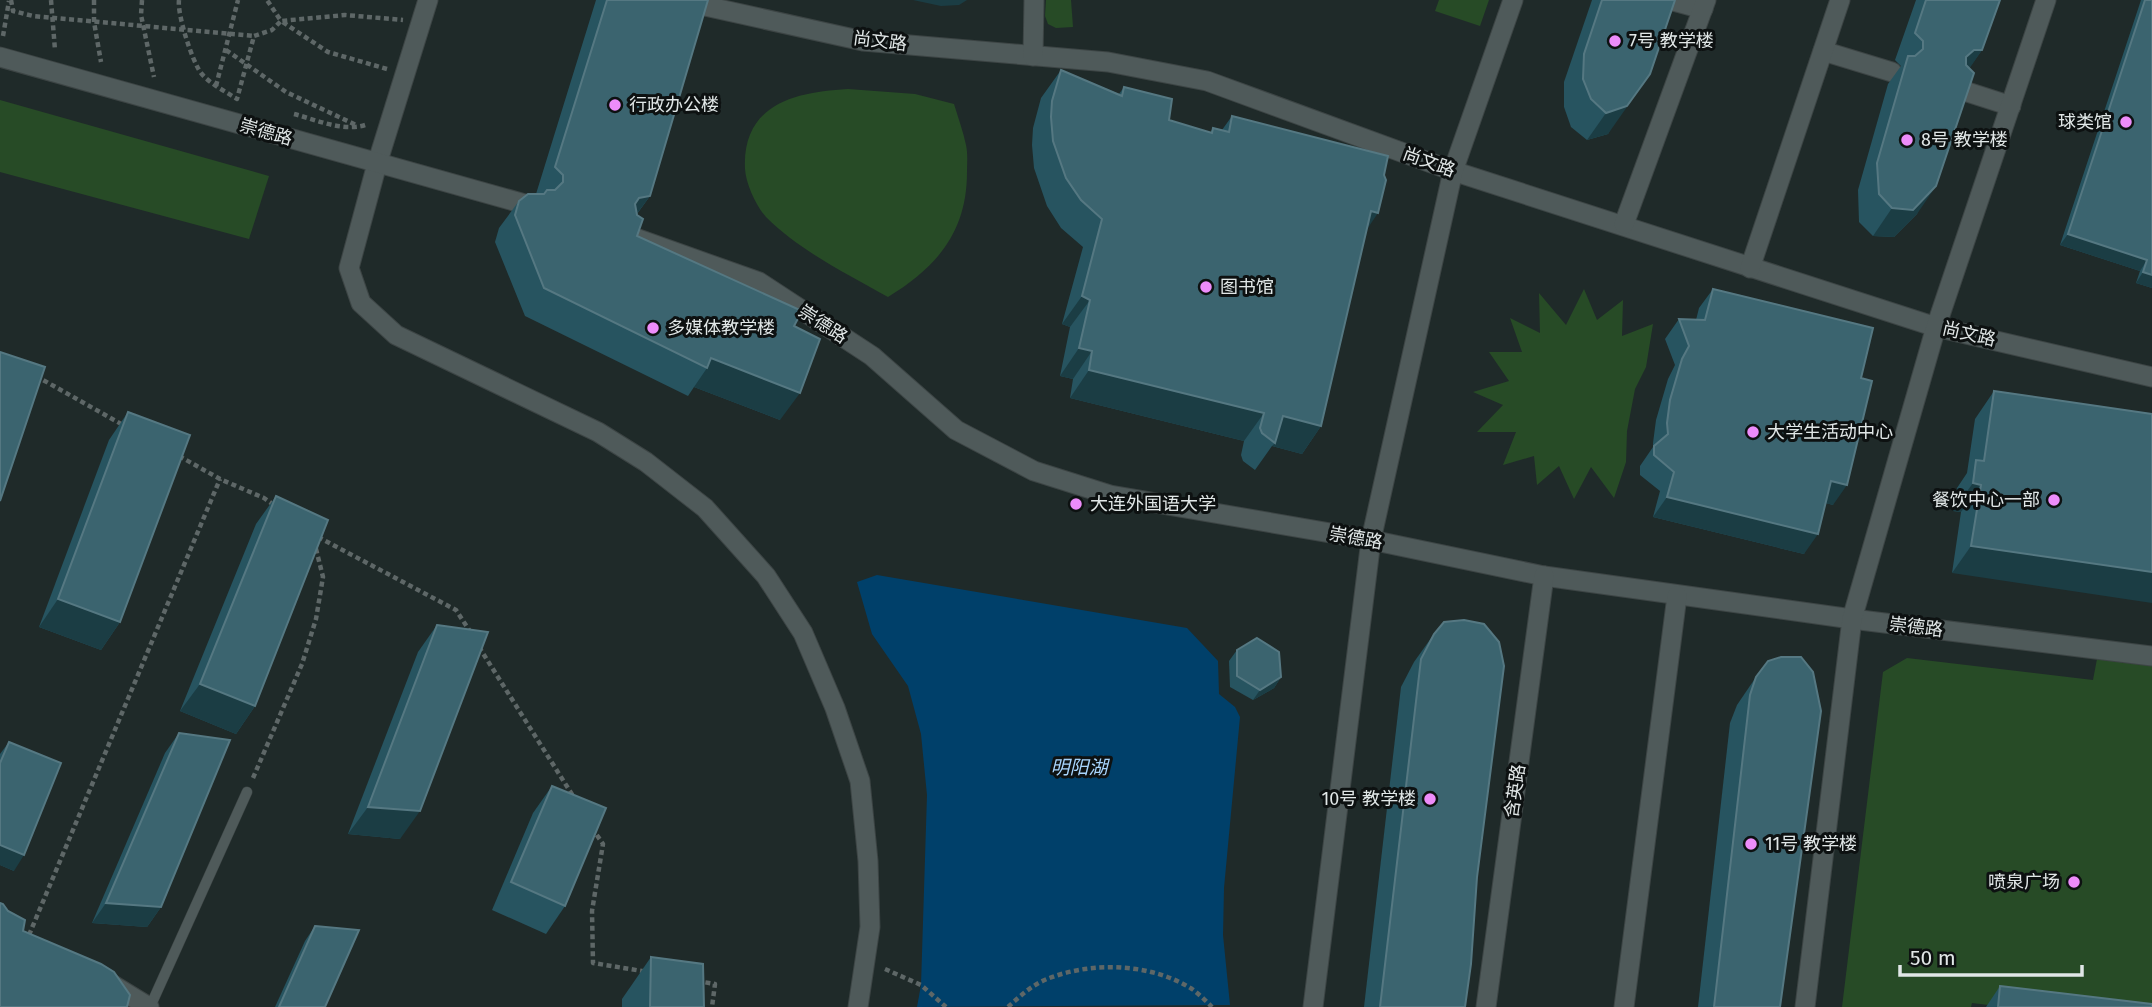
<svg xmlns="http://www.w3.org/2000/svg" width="2152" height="1007" font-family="'Fira Sans','Noto Sans SC',sans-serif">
	<rect width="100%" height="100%" fill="#1f2a29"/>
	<g fill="#274b26">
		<polygon points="1046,0 1071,0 1073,27 1056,28 1048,24 1045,16"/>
		<polygon points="1439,0 1489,0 1480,26 1435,11"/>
		<path d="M848 89 915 94 954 104C958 117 963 131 966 145 968 154 967 163 967 172 967 232 937 267 888 297 847 274 800 251 766 217 756 206 746 184 745 169 742 104 795 92 848 89Z"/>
		<polygon points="0,100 269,176 249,239 0,172"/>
		<polygon points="1584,289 1597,320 1623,300 1622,336 1653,324 1646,367 1635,389 1627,431 1626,462 1614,498 1591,467 1574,499 1559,466 1537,485 1534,456 1503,465 1516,432 1477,432 1503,405 1473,392 1509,381 1489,352 1522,352 1510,318 1540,333 1539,293 1566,325"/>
		<polygon points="1907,658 2093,680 2097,659 2152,666 2152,1007 2005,1007 1972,1003 1971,1007 1842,1007 1883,672"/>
	</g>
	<polygon fill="#00406a" points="877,575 1187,628 1218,661 1219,694 1235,707 1240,717 1224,888 1223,935 1230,1005 917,1007 921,985 927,795 921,734 908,686 872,634 857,582"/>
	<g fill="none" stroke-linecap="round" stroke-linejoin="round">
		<defs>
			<polyline id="lane" points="150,1007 247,792"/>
			<g id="street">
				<polyline points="428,0 377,164 349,268 361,303 396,335 598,432 646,462 705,508 766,576 803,633 835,708 860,781 868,861 870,927 858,1007"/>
				<polyline points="1670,0 1703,9"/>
				<polyline points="696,4 863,41 1108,62 1207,81 1453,171 1936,327 2152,377"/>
				<polyline points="1823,51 1892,72"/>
				<polyline points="1033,56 1034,0"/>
				<polyline points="0,57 532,206"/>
				<polyline points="1958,89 2011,106"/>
				<polyline points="1624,224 1706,0"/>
				<polyline points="638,239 759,282 872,356 956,430 1034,471 1110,495 1371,540 1544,576 1852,619 2152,656"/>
				<polyline points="1750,268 1840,0"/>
				<polyline points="108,982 149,1007"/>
				<polyline points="1313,1007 1371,540 1453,171 1513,0"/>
				<polyline points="1486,1007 1544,576"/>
				<polyline points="1624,1007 1677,596"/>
				<polyline points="1805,1007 1852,619 1936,327 2046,0"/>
			</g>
		</defs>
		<use href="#lane" stroke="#3d4545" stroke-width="11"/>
		<use href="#street" stroke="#3d4545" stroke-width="21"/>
		<g stroke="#5e6767" stroke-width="4.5" stroke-dasharray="5 3.5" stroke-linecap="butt">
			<polyline points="11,0 13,11 33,16 254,36"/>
			<polyline points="51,0 55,50"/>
			<polyline points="94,0 94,22 101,62"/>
			<polyline points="142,0 141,15 154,77"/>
			<path d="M179 0C177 14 192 61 201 73 210 84 225 91 237 99L254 36 272 30 281 21 267 0"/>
			<polyline points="3,36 9,1"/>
			<polyline points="226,50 286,92 356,125"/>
			<polyline points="387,69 328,52 281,21 345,15 403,20"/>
			<polyline points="216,86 238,0"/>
			<path d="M294 114C317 120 345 133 368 124"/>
			<polyline points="36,376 123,425"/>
			<polyline points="179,456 220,479 264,498 274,505"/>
			<polyline points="318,537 456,610 471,633"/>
			<polyline points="479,647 573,796"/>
			<polyline points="253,778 302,664 316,619 323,577 315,545"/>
			<polyline points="592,828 603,844 592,911 593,963 648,972"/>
			<polyline points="29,935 220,479"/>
			<polyline points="885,969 921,985 946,1007"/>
			<polyline points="697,981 715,984 712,1007"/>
			<path d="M1008 1007C1020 996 1032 985 1047 979 1092 961 1151 963 1192 989 1199 994 1206 1001 1212 1007"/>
		</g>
		<use href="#lane" stroke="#4f5a5a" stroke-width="10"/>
		<use href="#street" stroke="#4f5a5a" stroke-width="19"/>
	</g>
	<g fill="#275460">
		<polygon points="596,0 708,0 650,196 637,214 637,236 794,326 780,420 694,387 688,396 525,316 495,242 499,228 519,201 536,194"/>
		<polygon points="1592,0 1675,0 1608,134 1587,140 1571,127 1564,107 1564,82"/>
		<polygon points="1916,0 2000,0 1982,50 1969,68 1917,214 1894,237 1873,236 1859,222 1858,190 1888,84 1901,66 1895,60"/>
		<polygon points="2141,0 2152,0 2152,288 2136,283 2140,271 2060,245"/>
		<polygon points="1061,70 1119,94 1124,87 1169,120 1210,133 1213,128 1222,130 1232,116 1367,229 1321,426 1302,454 1272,446 1255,470 1243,461 1241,455 1244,441 1070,398 1073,379 1060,376 1070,327 1062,324 1083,247 1061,228 1047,206 1034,168 1032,145 1033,128 1041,98"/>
		<polygon points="1713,289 1861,378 1833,505 1826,503 1804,554 1653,517 1660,491 1640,475 1640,466 1653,447 1653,443 1656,420 1668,379 1675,365 1665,339 1679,319 1696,320 1699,308"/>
		<polygon points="1994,391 2152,414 1952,573 1961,512 1953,511 1957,488 1967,473 1975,419"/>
		<polygon points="128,412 120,622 101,650 39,627 109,440"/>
		<polygon points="276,496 255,706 236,734 180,711 256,524"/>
		<polygon points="437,625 400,839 348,834 418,652"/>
		<polygon points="1434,634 1477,877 1465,1007 1364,1007 1401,687 1414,662"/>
		<polygon points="1237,650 1281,677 1274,688 1253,700 1230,687 1229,661"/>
		<polygon points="1756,677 1780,1007 1698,1007 1730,723 1737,705"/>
		<polygon points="179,733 161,907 147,927 92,923 165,753"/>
		<polygon points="9,742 14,871 0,865 0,754"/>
		<polygon points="552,786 565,906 546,934 492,910 533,813"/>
		<polygon points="315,926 325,1007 275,1007 305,941"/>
		<polygon points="651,957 704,1007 622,1007 622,999"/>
		<polygon points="2000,986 2152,1007 1986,1007"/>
	</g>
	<g fill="#1b3d44">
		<polygon points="913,0 967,0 959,5 941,6"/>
		<polygon points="1974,50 1982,50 1963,78 1966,57"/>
		<polygon points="1650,74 1608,134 1587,140 1606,113"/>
		<polygon points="1936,186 1917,214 1894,237 1873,236 1892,208"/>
		<polygon points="650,196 630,223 620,225 639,198"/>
		<polygon points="1371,211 1378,213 1359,241"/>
		<polygon points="2068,234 2147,260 2140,271 2060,245"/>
		<polygon points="2143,272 2152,275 2152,288 2136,283"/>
		<polygon points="1082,296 1090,300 1070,327 1062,324"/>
		<polygon points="1079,348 1092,351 1073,379 1060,376"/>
		<polygon points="711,358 800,393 780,420 694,387 707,368"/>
		<polygon points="1089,370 1264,413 1244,441 1070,398"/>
		<polygon points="1283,416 1321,426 1302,454 1272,446 1275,443"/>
		<polygon points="1831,481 1847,485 1833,505 1817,501"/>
		<polygon points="1973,483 1981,485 1961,512 1953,511"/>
		<polygon points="1667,497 1818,534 1804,554 1653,517"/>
		<polygon points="1971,546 2152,572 2152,603 1952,573"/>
		<polygon points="58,599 120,622 101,650 39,627"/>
		<polygon points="1281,677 1274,688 1253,700 1260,690"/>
		<polygon points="200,684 255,706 236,734 180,711"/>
		<polygon points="368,807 420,811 400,839 348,834"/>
		<polygon points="0,845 24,855 14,871 0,865"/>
		<polygon points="106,903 161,907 147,927 92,923"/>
	</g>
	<g fill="#3b646f" stroke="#557882" stroke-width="2">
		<polygon points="607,0 708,0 650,196 639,198 635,204 637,215 643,219 637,236 802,311 794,326 820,339 800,393 711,358 707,368 544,288 515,215 519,201 528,194 544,194 547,190 555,190 563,182 563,175 555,167"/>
		<polygon points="1602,0 1675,0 1650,74 1627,106 1606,113 1591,99 1583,79 1584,54"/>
		<polygon points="1926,0 2000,0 1982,50 1974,50 1966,57 1966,65 1974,73 1936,186 1913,210 1892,208 1879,194 1877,163 1908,56 1915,56 1923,49 1923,41 1915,33"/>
		<polygon points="2145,0 2152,0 2152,275 2143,272 2147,260 2068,234"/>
		<polygon points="1061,70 1122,96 1124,87 1172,99 1169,120 1212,133 1213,128 1229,132 1232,116 1388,156 1384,175 1386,180 1378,213 1371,211 1321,426 1283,416 1275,443 1262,433 1260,428 1264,413 1089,370 1092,351 1079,348 1090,300 1082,296 1102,219 1081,200 1066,178 1053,141 1051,117 1052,101"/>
		<polygon points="1713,289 1873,328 1861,378 1872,381 1847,485 1831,481 1818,534 1667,497 1674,472 1654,455 1654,446 1668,434 1667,423 1670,400 1682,359 1689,346 1679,319 1705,320"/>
		<polygon points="0,352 45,367 0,501"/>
		<polygon points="1994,391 2152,414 2152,572 1971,546 1981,485 1973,483 1976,460 1984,461"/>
		<polygon points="128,412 190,435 120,622 58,599"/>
		<polygon points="276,496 328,520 255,706 200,684"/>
		<polygon points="1464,620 1484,624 1499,642 1504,666 1477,877 1471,964 1465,1007 1380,1007 1421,659 1434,634 1444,622"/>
		<polygon points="437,625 488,632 420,811 368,807"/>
		<polygon points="1257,638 1279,652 1281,677 1260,690 1237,676 1237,650"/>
		<polygon points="1781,657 1801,657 1813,672 1821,711 1780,1007 1714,1007 1750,695 1756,677 1768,661"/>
		<polygon points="179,733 230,740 161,907 106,903"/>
		<polygon points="9,742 61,763 24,855 0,845 0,763"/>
		<polygon points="552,786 606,808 565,906 511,882"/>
		<polygon points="0,903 3,904 8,911 25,920 23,931 101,964 114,972 130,995 127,1007 0,1007"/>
		<polygon points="315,926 359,930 325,1007 279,1007"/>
		<polygon points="651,957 703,964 704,1007 650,1007"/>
		<polygon points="2000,986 2152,1004 2152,1007 1998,1007"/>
	</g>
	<g fill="#ed8cfa" stroke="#0d1111" stroke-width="2.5">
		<circle cx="1615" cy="41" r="7"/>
		<circle cx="615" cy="105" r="7"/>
		<circle cx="2126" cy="122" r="7"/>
		<circle cx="1907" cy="140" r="7"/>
		<circle cx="1206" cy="287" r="7"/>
		<circle cx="653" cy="328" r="7"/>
		<circle cx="1753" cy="432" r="7"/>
		<circle cx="2054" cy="500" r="7"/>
		<circle cx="1076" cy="504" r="7"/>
		<circle cx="1430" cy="799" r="7"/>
		<circle cx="1751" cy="844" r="7"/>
		<circle cx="2074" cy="882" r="7"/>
	</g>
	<g text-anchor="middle" stroke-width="6" stroke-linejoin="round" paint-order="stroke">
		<g font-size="18" fill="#e1e7e7" stroke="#0d1111">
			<text transform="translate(880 41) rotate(7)" y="6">尚文路</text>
			<text transform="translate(266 132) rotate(16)" y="6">崇德路</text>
			<text transform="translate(1429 162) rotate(20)" y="6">尚文路</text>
			<text transform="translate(823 324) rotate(33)" y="6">崇德路</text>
			<text transform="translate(1969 334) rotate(13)" y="6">尚文路</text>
			<text transform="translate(1356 538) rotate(10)" y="6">崇德路</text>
			<text transform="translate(1916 627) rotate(7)" y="6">崇德路</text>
			<text transform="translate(1515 791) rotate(-82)" y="6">含英路</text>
		</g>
		<g font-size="18" fill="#e1e7e7" stroke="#0d1111" text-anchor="start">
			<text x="1629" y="47">7号 教学楼</text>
			<text x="629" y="111">行政办公楼</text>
			<text x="2112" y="128" text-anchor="end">球类馆</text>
			<text x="1921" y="146">8号 教学楼</text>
			<text x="1220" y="293">图书馆</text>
			<text x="667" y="334">多媒体教学楼</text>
			<text x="1767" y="438">大学生活动中心</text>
			<text x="2040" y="506" text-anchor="end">餐饮中心一部</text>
			<text x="1090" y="510">大连外国语大学</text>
			<text x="1416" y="805" text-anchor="end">10号 教学楼</text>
			<text x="1765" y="850">11号 教学楼</text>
			<text x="2060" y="888" text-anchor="end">喷泉广场</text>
		</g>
		<g font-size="19" font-style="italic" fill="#a8d5fd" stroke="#0d1111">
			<text x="1079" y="774">明阳湖</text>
		</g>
	</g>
	<path d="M1900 965v10h182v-10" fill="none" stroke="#e1e7e7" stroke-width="3.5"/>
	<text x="1910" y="965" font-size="21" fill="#e1e7e7" stroke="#0d1111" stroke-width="5" paint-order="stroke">50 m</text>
</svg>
